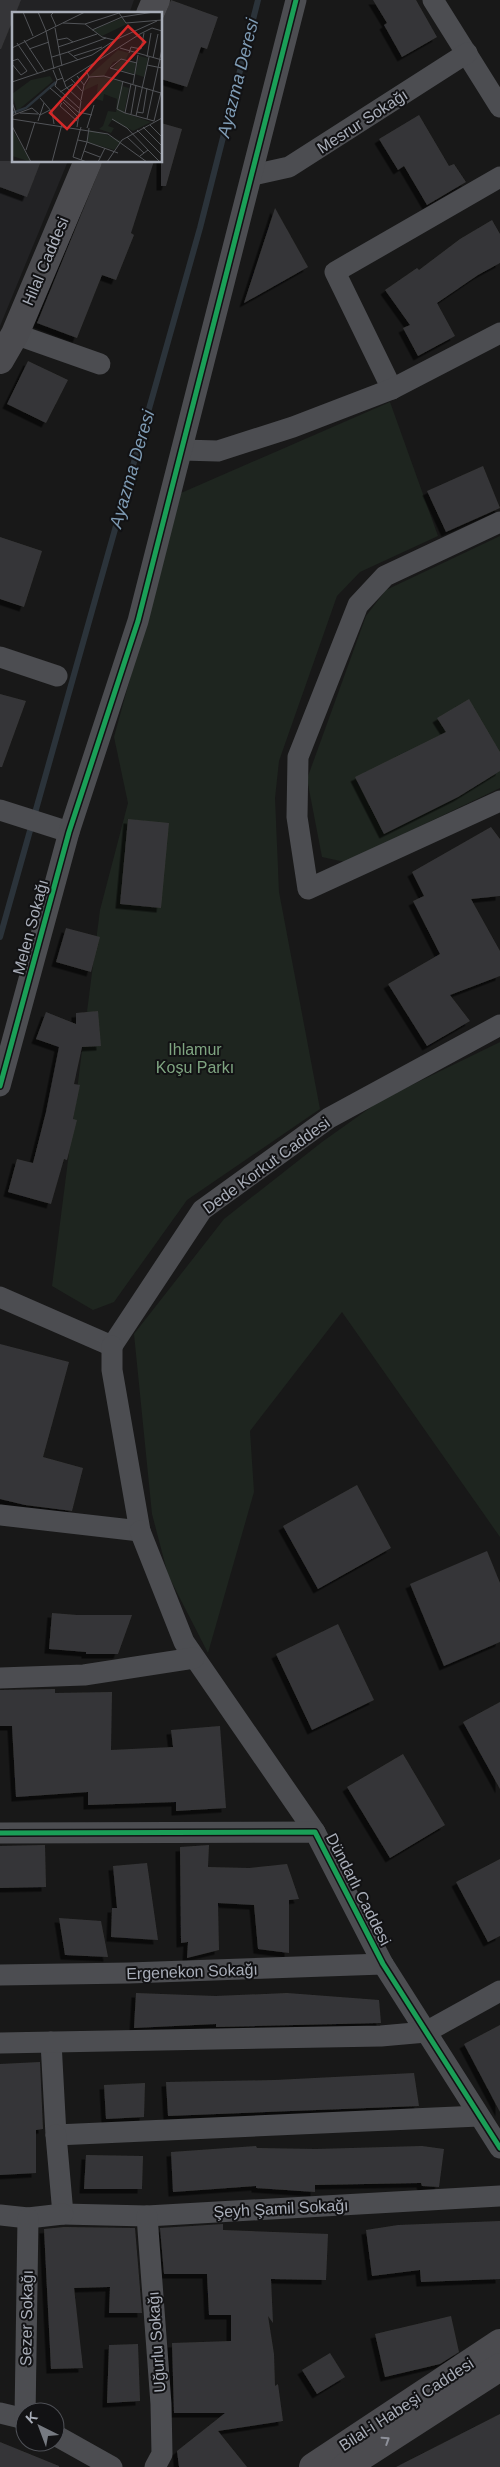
<svg xmlns="http://www.w3.org/2000/svg" width="500" height="2467" font-family="Arial,sans-serif">
	<defs>
		<filter id="shadow"><feDropShadow dx="-4.5" dy="4.5" stdDeviation="0" flood-color="#0009"/></filter>
	</defs>
	<rect width="100%" height="100%" fill="#181818"/>
	<polygon fill="#222224" points="0,0 134,0 129,14 14,14 14,161 68,161 0,326"/>
	<g fill="#1e251f">
		<polygon points="390,402 438,536 360,572 337,596 279,761 275,798 279,892 320,1109 187,1200 114,1302 93,1310 52,1286 100,910 128,803 114,737 181,493"/>
		<polygon points="500,536 500,788 345,862 322,857 307,779 366,616 386,590"/>
		<polygon points="500,1042 500,1537 342,1312 250,1431 254,1492 208,1653 168,1575 152,1514 134,1334 224,1219 322,1142 381,1100"/>
	</g>
	<g fill="none" stroke-linecap="round" stroke-linejoin="round">
		<polyline stroke="#2b333a" stroke-width="6" points="0,937 200,228 258,0"/>
	</g>
	<g fill="#363637" filter="url(#shadow)">
		<polygon points="0,0 21,0 1,49 0,49"/>
		<polygon points="171,0 218,17 207,49 201,47 187,87 161,79 161,24"/>
		<polygon points="373,0 416,0 437,37 402,57 384,25 387,23"/>
		<polygon points="419,115 449,166 454,164 466,182 427,205 404,166 398,170 379,139"/>
		<polygon points="161,123 182,129 166,186 161,186"/>
		<polygon points="0,161 41,161 27,197 0,187"/>
		<polygon points="103,161 154,161 131,233 134,235 116,280 102,275 77,338 37,323"/>
		<polygon points="275,208 308,267 244,303"/>
		<polygon points="492,220 500,234 500,263 478,275 437,303 455,336 418,356 403,328 410,325 385,290 417,268 419,270 460,239"/>
		<polygon points="28,361 68,380 46,423 7,404"/>
		<polygon points="483,466 500,508 446,532 427,491"/>
		<polygon points="0,537 42,551 24,607 0,599"/>
		<polygon points="0,694 26,701 2,767 0,767"/>
		<polygon points="469,699 500,752 500,771 458,797 384,834 355,777 446,732 437,718"/>
		<polygon points="128,819 169,823 161,908 120,904"/>
		<polygon points="491,827 500,839 500,896 471,899 500,951 500,976 450,995 470,1021 427,1046 388,984 440,954 413,901 424,896 412,872"/>
		<polygon points="66,928 100,937 91,972 56,962"/>
		<polygon points="98,1011 101,1046 82,1047 74,1084 80,1085 73,1119 77,1120 67,1160 64,1159 51,1204 8,1192 17,1159 33,1163 46,1112 59,1047 36,1039 46,1012 76,1024 76,1013"/>
		<polygon points="0,1344 69,1362 43,1457 83,1468 72,1511 25,1505 0,1499"/>
		<polygon points="357,1485 391,1548 318,1589 283,1526"/>
		<polygon points="487,1551 500,1583 500,1642 444,1666 410,1584"/>
		<polygon points="52,1613 77,1615 132,1615 118,1654 86,1654 86,1652 49,1649"/>
		<polygon points="338,1624 374,1700 312,1730 276,1654"/>
		<polygon points="55,1689 55,1693 112,1692 111,1750 173,1747 171,1730 220,1726 226,1808 176,1811 176,1802 88,1805 88,1792 16,1797 12,1726 0,1726 0,1690"/>
		<polygon points="500,1702 500,1789 463,1722"/>
		<polygon points="403,1754 445,1825 390,1858 347,1787"/>
		<polygon points="45,1845 46,1887 0,1888 0,1846"/>
		<polygon points="209,1845 208,1867 249,1868 287,1864 299,1899 289,1900 289,1953 258,1949 254,1905 218,1903 219,1950 187,1958 188,1942 181,1943 180,1847"/>
		<polygon points="500,1859 500,1936 488,1942 456,1882"/>
		<polygon points="147,1863 158,1940 111,1937 112,1908 117,1908 113,1866"/>
		<polygon points="59,1918 101,1921 108,1957 65,1955"/>
		<polygon points="136,1993 215,1996 287,1993 379,2000 381,2023 216,2027 216,2024 134,2028"/>
		<polygon points="500,2025 500,2112 464,2044"/>
		<polygon points="40,2062 43,2129 36,2130 36,2173 0,2175 0,2064"/>
		<polygon points="414,2073 419,2106 168,2116 166,2082 275,2080"/>
		<polygon points="145,2083 144,2117 106,2119 104,2085"/>
		<polygon points="256,2146 257,2148 316,2149 422,2146 444,2149 439,2187 422,2186 421,2183 315,2185 315,2192 256,2188 256,2186 173,2192 171,2152"/>
		<polygon points="86,2155 143,2156 142,2189 84,2189"/>
		<polygon points="500,2221 500,2279 421,2282 420,2270 372,2276 366,2230 398,2225"/>
		<polygon points="223,2224 223,2230 328,2234 326,2280 271,2279 273,2323 268,2316 274,2354 275,2386 278,2384 283,2421 218,2431 247,2467 179,2467 177,2451 225,2413 174,2413 172,2343 231,2341 231,2315 209,2315 207,2274 164,2274 160,2228"/>
		<polygon points="64,2227 135,2228 142,2313 109,2313 110,2287 74,2288 83,2368 51,2369 44,2229"/>
		<polygon points="451,2316 459,2352 440,2364 385,2377 375,2334"/>
		<polygon points="138,2344 140,2401 107,2403 109,2345"/>
		<polygon points="330,2353 345,2377 317,2394 302,2370"/>
		<polygon points="500,2414 500,2467 396,2467"/>
		<polygon points="0,2442 59,2466 59,2467 0,2467"/>
	</g>
	<g fill="none" stroke-linecap="round" stroke-linejoin="round">
		<g stroke="#4c4d51" stroke-width="21">
			<polyline points="433,0 500,107"/>
			<polyline points="253,175 289,167 467,53"/>
			<polyline points="15,334 100,364"/>
			<polyline points="392,389 335,272 500,177"/>
			<polyline points="182,450 218,451 293,427 392,389 500,333"/>
			<polyline points="500,522 385,576 358,605 298,757 297,817 308,889 500,801"/>
			<polyline points="0,657 57,676"/>
			<polyline points="0,810 69,832"/>
			<polyline points="0,1086 69,832 138,621 296,0"/>
			<polyline points="0,1297 112,1346 202,1210 329,1118 500,1025"/>
			<polyline points="0,1515 140,1531 112,1370 112,1346"/>
			<polyline points="140,1531 184,1642 315,1832"/>
			<polyline points="0,1678 84,1675 194,1658"/>
			<polyline points="0,1833 315,1832 383,1964 500,2148"/>
			<polyline points="0,1975 129,1973 383,1964"/>
			<polyline points="51,2042 56,2135 479,2116"/>
			<polyline points="0,2043 381,2036 426,2032 500,1991"/>
			<polyline points="56,2135 63,2214 147,2216 500,2196"/>
			<polyline points="0,2215 28,2218 63,2214"/>
			<polyline points="147,2216 161,2404 162,2454 155,2467"/>
			<polyline points="0,2413 25,2419"/>
			<polyline points="25,2418 28,2218"/>
			<polyline points="55,2435 112,2467"/>
		</g>
		<g stroke="#4b4b4f" stroke-width="28">
			<polyline points="150,14 156,0"/>
			<polyline points="0,360 15,334 88,161"/>
			<polyline points="313,2467 500,2343"/>
			<polyline points="345,2467 500,2367"/>
		</g>
		<defs>
			<g id="cycleway">
				<polyline points="0,1086 69,832 138,621 296,0"/>
				<polyline points="0,1833 315,1832 383,1964 500,2148"/>
			</g>
		</defs>
		<use href="#cycleway" stroke="#121214" stroke-width="8"/>
		<use href="#cycleway" stroke="#1a9f57" stroke-width="5"/>
	</g>
	<defs><path id="oneway-chevron" d="M-2-3.5L2.5 0L-2 3.5" fill="none" stroke-width="1.6" stroke-linecap="round" stroke-linejoin="round" transform="scale(1.25)"/></defs>
	<use stroke="#8d9099" href="#oneway-chevron" transform="translate(386 2440) rotate(-33)"/>
	<g text-anchor="middle" stroke-width="4" stroke-linejoin="round" paint-order="stroke">
		<g font-size="16" fill="#a9aeb9" stroke="#121214">
			<text transform="translate(362 121) rotate(-33)" y="6">Mesrur Sokağı</text>
			<text transform="translate(45 261) rotate(-67)" y="6">Hilal Caddesi</text>
			<text transform="translate(30 927) rotate(-75)" y="6">Melen Sokağı</text>
			<text transform="translate(266 1165) rotate(-36)" y="6">Dede Korkut Caddesi</text>
			<text transform="translate(359 1889) rotate(63)" y="6">Dündarlı Caddesi</text>
			<text transform="translate(192 1971) rotate(-2)" y="6">Ergenekon Sokağı</text>
			<text transform="translate(281 2208) rotate(-3)" y="6">Şeyh Şamil Sokağı</text>
			<text transform="translate(26 2318) rotate(-89)" y="6">Sezer Sokağı</text>
			<text transform="translate(156 2342) rotate(-94)" y="6">Uğurlu Sokağı</text>
			<text transform="translate(406 2404) rotate(-33)" y="6">Bilal-i Habeşi Caddesi</text>
		</g>
		<g font-size="16" fill="#7fa581" stroke="#121214">
			<text x="195" y="1055">Ihlamur<tspan x="195" dy="18">Koşu Parkı</tspan></text>
		</g>
		<g font-size="18" font-style="italic" fill="#7f9cb5" stroke="#121214">
			<text transform="translate(238 78) rotate(-76)" y="6">Ayazma Deresi</text>
			<text transform="translate(132 469) rotate(-74)" y="6">Ayazma Deresi</text>
		</g>
	</g>
	<g transform="translate(12 12)">
		<rect width="150" height="150" fill="#181818"/>
		<path d="M110 6 115 12 90 24 81 18ZM106 38 117 41 114 47 101 50 92 64H77ZM127 44 136 46 132 65 123 62ZM109 48 124 51 122 62 101 56ZM38 64 41 69 5 99 0 82 19 68ZM94 65 110 70V74L117 76 112 101 139 110 121 119 100 108 96 114 102 116 99 121 87 117 91 114 96 99 104 100 105 87 92 82 91 89 84 87 86 72 71 79 78 66ZM0 117 19 150 0 144ZM77 118 93 122 109 129 102 138 75 130Z" fill="#1e251f"/>
		<path fill="none" stroke="#2b333a" stroke-width="2.5" d="M0 101 14 96 44 70"/>
		<path fill="none" stroke="#525458" stroke-width="1" d="M11 0 21 24M26 0 34 19 42 57M42 0 39 3 44 14M107 1 114 11 150 8M51 11 73 12 90 25 102 28M73 12 107 1M43 16 50 54M80 18 110 5 142 0M12 28 33 60M45 28 55 26 61 30M5 31 26 62M46 35 85 22M0 36 73 0M108 36 150 48M17 37 37 30M117 41 119 35 129 37 132 21M62 44 90 35M40 45 56 40M135 45 139 21M141 46 146 22M66 48 56 40 94 26M0 49 6 47 15 59 9 63 0 52M135 53 150 56M47 56 54 75 69 89 65 115M41 58 45 68 51 66M74 58 77 65 92 64 149 81M123 63 98 56 109 47 125 51M65 64 72 73 77 65M59 67 70 79M45 68 43 74 67 96M111 69 105 97 113 101M0 70 80 43 103 28 145 9M52 70 128 22 140 16 150 19M119 72 113 101 135 107M121 72 126 43M38 76 66 100 80 103M48 80 61 72M149 80 142 109 135 107 150 37M28 86 40 100 42 112M69 88 72 73M0 90 4 102 0 104M51 90 65 104M50 91 48 94 65 109M125 100 131 101 135 76M8 101 26 102M4 102 20 96 28 103 38 98M119 102 124 73M124 104 137 45M0 107 96 122 135 150M100 107 115 116 136 138 128 144M26 109 32 91M138 113 150 125M0 114 19 150M69 115 61 145 75 150M131 115 150 134M75 116 82 93M125 118 150 143M115 125 132 141M66 128 75 130 77 116M14 138 23 110M136 138 148 150M72 139 75 130 106 141M69 148 72 139 88 145M40 150 50 112M86 150 93 136M95 150 110 128 150 106"/>
		<path fill="#d62828" fill-opacity="0.15" stroke="#d62828" stroke-width="2.5" d="M116 14 133 30 55 117 38 101Z"/>
		<rect width="150" height="150" fill="none" stroke="#a9aeb9" stroke-width="2.5"/>
	</g>
	<g transform="translate(40 2427) rotate(318)"><circle r="24" fill="#121214" stroke="#4e5056"/>
	<path d="M0-4L9 19L0 12L-9 19Z" fill="#767a81"/>
	<text y="-8" font-size="14" font-weight="bold" text-anchor="middle" fill="#a9aeb9">K</text>
	</g>
</svg>
